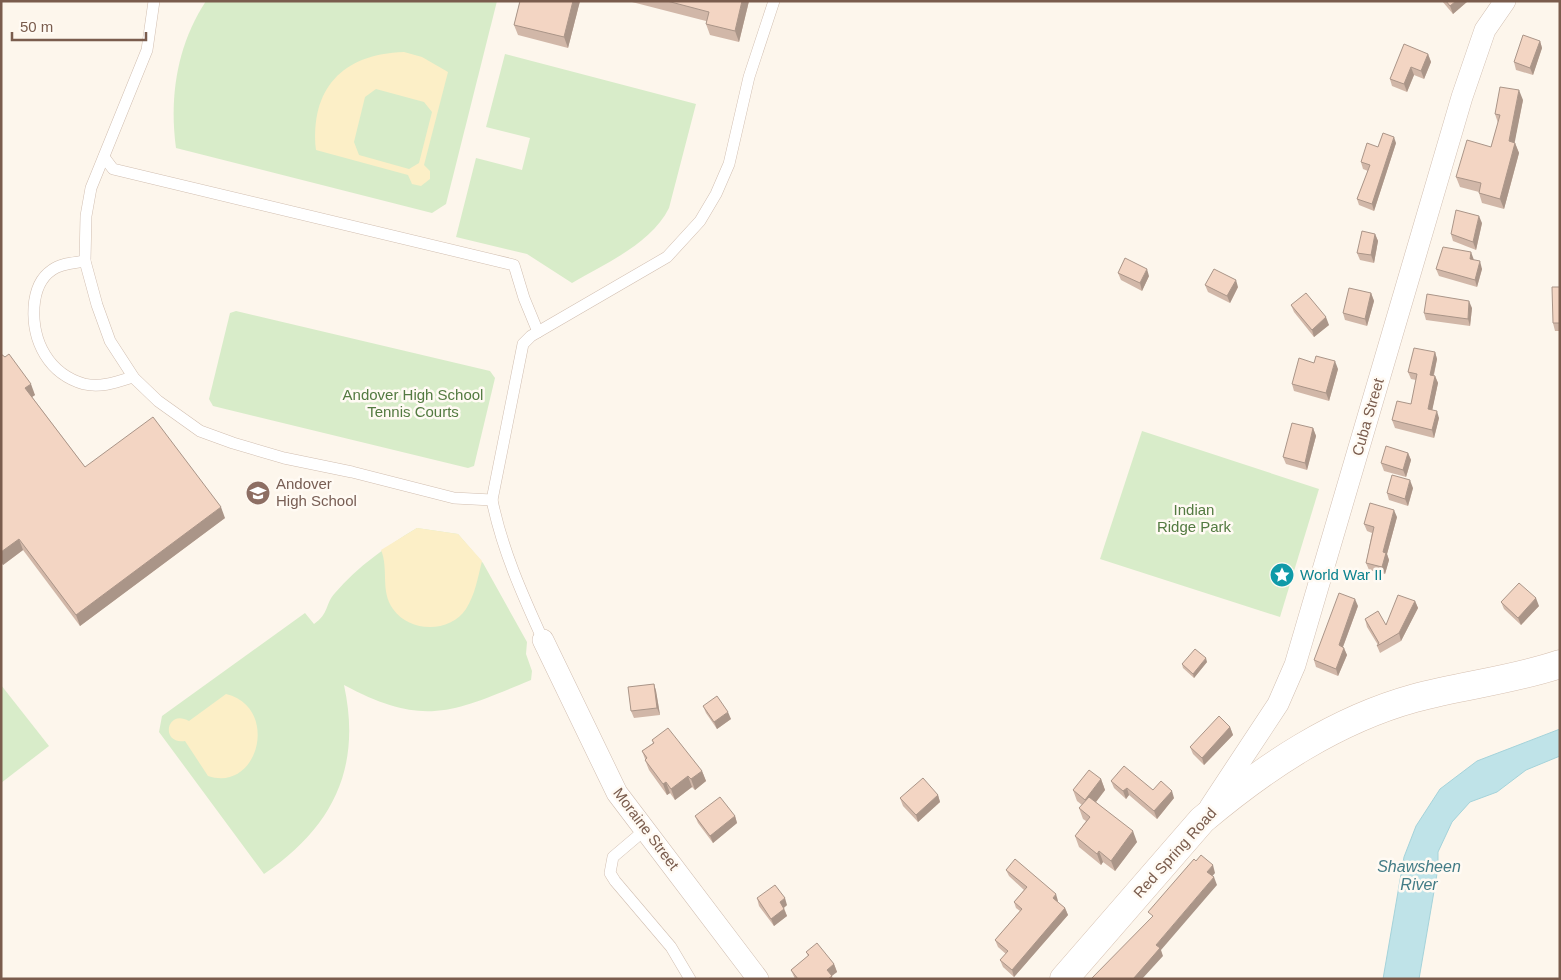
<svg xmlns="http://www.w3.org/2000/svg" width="1561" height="980" font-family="Helvetica,sans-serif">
	<rect width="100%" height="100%" fill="#fdf6ec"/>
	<g fill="#d8ecc9">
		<path d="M206 1H497L446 204 432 213 176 148C169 97 177 45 206 1Z"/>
		<path d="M505 54 696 104 669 208C651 244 606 263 572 283L527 254 456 237 476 158 522 170 530 138 486 127Z"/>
		<polygon points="236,311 490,371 495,378 474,466 468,468 213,406 209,399 230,313"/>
		<polygon points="1142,431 1319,489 1280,617 1100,559"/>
		<path d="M417 528 458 534 483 563 527 642 526 654 532 671 531 680C453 712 424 728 344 685 362 768 333 827 264 874L159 732 162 716 305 613 314 624C329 614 325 604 335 593 358 566 387 546 417 528Z"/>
		<polygon points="1,685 49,746 1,783"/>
	</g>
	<g fill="#fcefc7" fill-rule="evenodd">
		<path d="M404 52 422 57 448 72 424 165 430 171V179L421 186 412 184 408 175 316 150C310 89 342 54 404 52ZM376 89 424 102 432 112 419 163 409 169 359 155 354 142 365 97Z"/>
		<path d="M417 528 458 534 482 561C478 577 475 595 466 609 450 633 410 633 393 609 380 591 389 569 381 550Z"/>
		<path d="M226 694C280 707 259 793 208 776L185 741C160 745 166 708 189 721Z"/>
	</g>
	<polygon fill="#bfe3e8" stroke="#a5d3da" points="1560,729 1560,756 1526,770 1497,792 1470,802 1452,822 1438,852 1438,868 1419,979 1383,979 1404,857 1416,826 1440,789 1477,761"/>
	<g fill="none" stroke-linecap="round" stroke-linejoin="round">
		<defs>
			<g id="lane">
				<polyline points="154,1 147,50 91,188 86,216 85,261 97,305 110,341 134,378 158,401 200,431 233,443 284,458 352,472 454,498 492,500 523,344 531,336 667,257 700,221 716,194 729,164 749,77 774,1"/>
				<polyline points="104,157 113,169 514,265 524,298 538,332"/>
				<path d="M85 261C74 263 61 263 52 270 40 278 35 293 34 307 32 342 49 374 84 384 101 388 117 382 133 377"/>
				<path d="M492 500C502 549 522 594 543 640"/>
				<polyline points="646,829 613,857 610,873 615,881 671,947 690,979"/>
			</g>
			<g id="street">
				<polyline points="543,640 617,793 758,979"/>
				<polyline points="1210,807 1278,704 1295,665 1462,97 1485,30 1505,1"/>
			</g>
			<path id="secondary" d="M1064 979 1202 820C1265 767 1335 720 1415 698 1463 685 1513 680 1560 664"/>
		</defs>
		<use href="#lane" stroke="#d1beb0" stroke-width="12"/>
		<use href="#street" stroke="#d1beb0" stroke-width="22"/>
		<use href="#secondary" stroke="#d6c0b0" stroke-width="29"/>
		<use href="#lane" stroke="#fff" stroke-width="11"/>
		<use href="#street" stroke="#fff" stroke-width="21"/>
		<use href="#secondary" stroke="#fff" stroke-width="28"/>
	</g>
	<g fill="#d1b7a8">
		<polygon points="520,1 580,1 568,48 518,35 514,25"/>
		<polygon points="628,1 749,1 739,42 710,35 706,24 706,21"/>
		<polygon points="1442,1 1468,1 1453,14"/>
		<polygon points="1540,41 1542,48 1533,75 1516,70 1514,62"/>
		<polygon points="1428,54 1431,62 1424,79 1414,75 1407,92 1392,86 1390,79"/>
		<polygon points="1523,100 1514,143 1515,143 1519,153 1504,209 1482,203 1479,193 1479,192 1460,187 1456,177 1491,147 1498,123 1495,114"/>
		<polygon points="1396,143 1374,211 1359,205 1357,199 1368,171 1363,169 1361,162 1378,147"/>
		<polygon points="1482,223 1476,250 1453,241 1451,234"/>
		<polygon points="1375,234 1378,241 1374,263 1360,260 1357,253"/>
		<polygon points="1474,260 1482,269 1477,287 1439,276 1436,269"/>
		<polygon points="1118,273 1149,276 1142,291 1121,280"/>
		<polygon points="1205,285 1238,287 1230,303 1208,292"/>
		<polygon points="1560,287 1560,331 1555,331 1553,323"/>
		<polygon points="1371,293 1374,301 1367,326 1345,320 1343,313"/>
		<polygon points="1291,305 1329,325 1314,337 1294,312"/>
		<polygon points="1472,308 1470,326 1426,320 1424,313"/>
		<polygon points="1435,352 1437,359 1434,375 1435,376 1438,383 1432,410 1439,418 1434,438 1395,428 1392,420 1411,404 1416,380 1411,379 1408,372"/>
		<polygon points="1,354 35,395 32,397 85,467 225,518 80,626 23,550 3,565 1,563"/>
		<polygon points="1338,369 1329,401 1294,391 1292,384"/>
		<polygon points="1313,428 1316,436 1307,470 1286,464 1283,457"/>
		<polygon points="1408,453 1411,460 1406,477 1384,471 1381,463"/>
		<polygon points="1413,488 1408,506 1389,500 1387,493"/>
		<polygon points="1397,517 1387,554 1389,560 1385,574 1369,570 1366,563 1372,533 1367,531 1364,524"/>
		<polygon points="1415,601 1418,608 1401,641 1380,653 1377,646 1378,645 1367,627 1365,619 1386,625"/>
		<polygon points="1501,602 1539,606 1521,625 1504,609"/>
		<polygon points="1358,606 1343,647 1347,655 1338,676 1316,667 1314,660"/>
		<polygon points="1207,662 1194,678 1183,668 1182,664"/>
		<polygon points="654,684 656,691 660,715 634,718 631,711"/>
		<polygon points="703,706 731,719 717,729 706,713"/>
		<polygon points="1230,727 1233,735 1204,765 1193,754 1190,747"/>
		<polygon points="652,740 702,771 706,781 695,790 692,787 675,800 670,793 667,795 649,770 645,760 645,759 642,751 653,743"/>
		<polygon points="1101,779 1105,790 1096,802 1137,842 1115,871 1103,862 1101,865 1079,847 1075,836 1086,821 1083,819 1079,808 1082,805 1077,801 1073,790"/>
		<polygon points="1111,781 1153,790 1174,798 1157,819 1129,795 1126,799 1114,788"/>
		<polygon points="938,795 940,802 918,822 903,806 900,798"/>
		<polygon points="695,816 735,816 737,823 713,843 698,823"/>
		<polygon points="1006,870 1058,901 1058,902 1065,908 1068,915 1014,977 1003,967 1000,960 1006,954 998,947 995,940 1020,911 1016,908 1014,902 1024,890 1009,876"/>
		<polygon points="757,898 787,905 784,908 787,916 774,926 759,906"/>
		<polygon points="806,952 834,964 837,972 832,976 833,979 795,979 791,970 808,956"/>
	</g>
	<g fill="#aa9588">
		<polygon points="573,1 580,1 568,48 564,37"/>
		<polygon points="742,1 749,1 739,42 735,31"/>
		<polygon points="1456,1 1468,1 1453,14 1450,6"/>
		<polygon points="1540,41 1542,48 1533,75 1530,68"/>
		<polygon points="1428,54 1431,62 1424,79 1421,71"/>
		<polygon points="1411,67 1414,75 1407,92 1404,84"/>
		<polygon points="1519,90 1523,100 1513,151 1509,141"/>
		<polygon points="1394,137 1396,143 1374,211 1372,204"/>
		<polygon points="1515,143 1519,153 1504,209 1500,199"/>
		<polygon points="1479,216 1482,223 1476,250 1473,242"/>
		<polygon points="1375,234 1378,241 1374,263 1371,255"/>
		<polygon points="1471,252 1474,260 1470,259"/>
		<polygon points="1480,261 1482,269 1477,287 1475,280"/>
		<polygon points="1147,269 1149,276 1142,291 1140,283"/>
		<polygon points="1236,280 1238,287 1230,303 1227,296"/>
		<polygon points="1371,293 1374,301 1367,326 1365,319"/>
		<polygon points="1469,301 1472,308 1470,326 1468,319"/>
		<polygon points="1326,317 1329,325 1314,337 1312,330"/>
		<polygon points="1435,352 1437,359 1432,382 1430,375"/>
		<polygon points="1335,361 1338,369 1329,401 1326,393"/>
		<polygon points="1435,376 1438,383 1431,416 1428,409"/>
		<polygon points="31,384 35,395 29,399 25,388"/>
		<polygon points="1437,411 1439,418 1434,438 1432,430"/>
		<polygon points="1313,428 1316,436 1307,470 1305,463"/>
		<polygon points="1408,453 1411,460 1406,477 1403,470"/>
		<polygon points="1410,480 1413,488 1408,506 1405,499"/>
		<polygon points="221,507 225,518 80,626 76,615"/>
		<polygon points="1394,510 1397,517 1387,554 1389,560 1385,574 1382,567 1383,552"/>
		<polygon points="19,539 23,550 3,565 1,560 1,552"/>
		<polygon points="1536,598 1539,606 1521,625 1518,618"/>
		<polygon points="1355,599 1358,606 1341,652 1339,645"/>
		<polygon points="1415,601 1418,608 1401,641 1399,633"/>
		<polygon points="1344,648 1347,655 1338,676 1336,669"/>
		<polygon points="1206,658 1207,662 1194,678 1193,674"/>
		<polygon points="654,684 656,691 660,715 657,708"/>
		<polygon points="728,712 731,719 717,729 714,722"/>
		<polygon points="1230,727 1233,735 1204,765 1202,758"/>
		<polygon points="702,771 706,781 695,790 691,779"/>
		<polygon points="688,776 692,787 675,800 671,789"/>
		<polygon points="1101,779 1105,790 1089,811 1085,800"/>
		<polygon points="666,782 670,793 667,795 663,784"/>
		<polygon points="1127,788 1129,795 1126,799 1123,791"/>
		<polygon points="1172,791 1174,798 1157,819 1154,811"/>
		<polygon points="938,795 940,802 918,822 916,815"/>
		<polygon points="735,816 737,823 713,843 710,836"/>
		<polygon points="1133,831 1137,842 1115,871 1111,861"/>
		<polygon points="1099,851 1103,862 1101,865 1097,854"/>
		<polygon points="1213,865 1215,873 1210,879 1207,872"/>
		<polygon points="1214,877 1217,885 1161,950 1163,956 1142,979 1133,979 1156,945"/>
		<polygon points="1056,894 1058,901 1056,905 1053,898"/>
		<polygon points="785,898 787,905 782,909 780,902"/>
		<polygon points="1065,908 1068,915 1014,977 1012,970"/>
		<polygon points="784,909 787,916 774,926 771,919"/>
		<polygon points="834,964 837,972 830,977 827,970"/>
	</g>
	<g fill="#f3d5c3" stroke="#aa9588">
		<polygon points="520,1 573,1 564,37 514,25"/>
		<polygon points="667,1 742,1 735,31 706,24 709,12"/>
		<polygon points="1446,1 1456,1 1450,6"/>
		<polygon points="1523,35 1540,41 1530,68 1514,62"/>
		<polygon points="1404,44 1428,54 1421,71 1411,67 1404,84 1390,79"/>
		<polygon points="1500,87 1519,90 1509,141 1515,143 1500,199 1479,193 1481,183 1456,177 1467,140 1491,147 1500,115 1495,114"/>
		<polygon points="1383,133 1394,137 1372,204 1357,199 1370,165 1361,162 1367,143 1378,147"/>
		<polygon points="1456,210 1479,216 1473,242 1451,234"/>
		<polygon points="1362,231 1375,234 1371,255 1357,253"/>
		<polygon points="1443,247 1471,252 1470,259 1480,261 1475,280 1436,269"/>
		<polygon points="1125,258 1147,269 1140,283 1118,273"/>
		<polygon points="1214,269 1236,280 1227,296 1205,285"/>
		<polygon points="1552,287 1560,287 1560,323 1553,323"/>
		<polygon points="1349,288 1371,293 1365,319 1343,313"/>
		<polygon points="1306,293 1326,317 1312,330 1291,305"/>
		<polygon points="1427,294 1469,301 1468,319 1424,313"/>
		<polygon points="1414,348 1435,352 1430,375 1435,376 1428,409 1437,411 1432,430 1392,420 1397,401 1411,404 1417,374 1408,372"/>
		<polygon points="1,354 5,357 9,354 31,384 25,388 85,467 153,417 221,507 76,615 19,539 1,552"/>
		<polygon points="1316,356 1335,361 1326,393 1292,384 1299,358 1314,363"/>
		<polygon points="1292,423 1313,428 1305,463 1283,457"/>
		<polygon points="1386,446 1408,453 1403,470 1381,463"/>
		<polygon points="1392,475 1410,480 1405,499 1387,493"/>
		<polygon points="1370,503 1394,510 1383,552 1386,553 1382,567 1366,563 1374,527 1364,524"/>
		<polygon points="1519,583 1536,598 1518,618 1501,602"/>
		<polygon points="1339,593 1355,599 1339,645 1344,648 1336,669 1314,660"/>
		<polygon points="1398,595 1415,601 1399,633 1377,646 1379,643 1365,619 1378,611 1386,625"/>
		<polygon points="1195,649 1206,658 1193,674 1182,664"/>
		<polygon points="654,684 657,708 631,711 628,687"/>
		<polygon points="717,696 728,712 714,722 703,706"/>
		<polygon points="1219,716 1230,727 1202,758 1190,747"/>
		<polygon points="668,728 702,771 691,779 688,776 671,789 666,782 663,784 645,760 647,758 642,751 654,743 652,740"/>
		<polygon points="1124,766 1153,790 1161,781 1172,791 1154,811 1127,788 1123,791 1111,781"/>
		<polygon points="1089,770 1101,779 1085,800 1073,790"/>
		<polygon points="923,778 938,795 916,815 900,798"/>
		<polygon points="720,797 735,816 710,836 695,816"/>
		<polygon points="1089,797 1133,831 1111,861 1099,851 1097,854 1075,836 1090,817 1079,808"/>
		<polygon points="1201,855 1213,865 1207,872 1214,877 1156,945 1160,948 1133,979 1091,979 1153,916 1148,912 1194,859 1196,861"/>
		<polygon points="1015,859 1056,894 1053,898 1065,908 1012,970 1000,960 1008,951 995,940 1022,909 1014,902 1027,887 1006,870"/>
		<polygon points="775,885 785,898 780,902 784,909 771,919 757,898"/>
		<polygon points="817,943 834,964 827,970 832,976 828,979 798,979 791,970 809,955 806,952"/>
	</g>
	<defs>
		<symbol id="school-disc" viewBox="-11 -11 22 22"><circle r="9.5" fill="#8d6e63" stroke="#fffaf3"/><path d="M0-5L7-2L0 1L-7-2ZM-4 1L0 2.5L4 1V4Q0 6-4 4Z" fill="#fff"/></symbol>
		<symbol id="sight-disc" viewBox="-11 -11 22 22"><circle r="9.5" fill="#0f9aa8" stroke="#fffaf3"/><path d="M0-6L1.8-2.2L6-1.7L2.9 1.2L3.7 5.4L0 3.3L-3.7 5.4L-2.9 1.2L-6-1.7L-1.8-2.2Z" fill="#fff"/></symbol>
	</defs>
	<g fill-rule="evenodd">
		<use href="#school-disc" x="244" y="479" width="28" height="28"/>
		<use href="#sight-disc" x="1268" y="561" width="28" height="28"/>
	</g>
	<g text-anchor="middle" stroke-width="5" stroke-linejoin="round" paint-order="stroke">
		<g font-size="15" fill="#537a41" stroke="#fffaf3">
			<text x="413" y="400">Andover High School<tspan x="413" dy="17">Tennis Courts</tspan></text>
			<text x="1194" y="515">Indian<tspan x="1194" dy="17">Ridge Park</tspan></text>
		</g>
		<g font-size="15" fill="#7a5c4d" stroke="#fffaf3">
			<text transform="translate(1368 417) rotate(-74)" y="5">Cuba Street</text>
			<text transform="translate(646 829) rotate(53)" y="5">Moraine Street</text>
			<text transform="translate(1175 853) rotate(-48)" y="5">Red Spring Road</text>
		</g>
		<g font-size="15" fill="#785e54" stroke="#fffaf3" text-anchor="start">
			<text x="276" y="489">Andover<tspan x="276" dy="17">High School</tspan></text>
		</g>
		<g font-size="15" fill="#0d838f" stroke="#fffaf3" text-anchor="start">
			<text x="1300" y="580">World War II</text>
		</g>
		<g font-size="16" font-style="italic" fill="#437c86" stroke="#fffaf3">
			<text x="1419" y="872">Shawsheen<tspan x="1419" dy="18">River</tspan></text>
		</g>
	</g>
	<rect width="1561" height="980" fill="none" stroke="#7a5c4d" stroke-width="5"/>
	<path d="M12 32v8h134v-8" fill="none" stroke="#7a5c4d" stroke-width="2.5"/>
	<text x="20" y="32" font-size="15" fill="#7a5c4d" stroke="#fffaf3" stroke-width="4" paint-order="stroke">50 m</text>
</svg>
